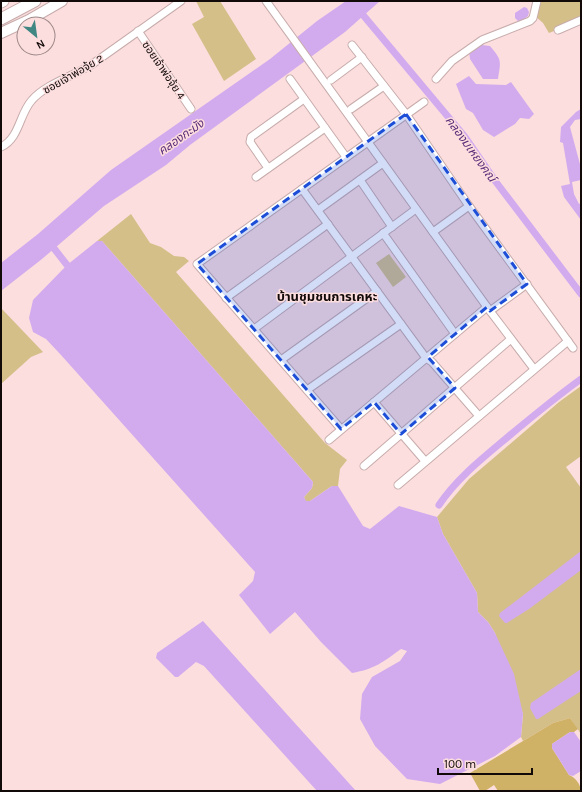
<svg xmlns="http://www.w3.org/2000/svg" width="582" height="792" font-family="Karla,'Noto Sans Thai',sans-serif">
	<rect width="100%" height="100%" fill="#fcdede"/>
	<g fill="#d5bf89">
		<polygon points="196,1 220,1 256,59 224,81 192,24 204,17"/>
		<polygon points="539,1 581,1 581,18 579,21 549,33 543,23 534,15"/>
		<polygon points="131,214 150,243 161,247 174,256 184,257 189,261 176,272 325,443 347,460 340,469 338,486 332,486 310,501 306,502 304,497 312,488 313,482 102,241 97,241"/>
		<polygon points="389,254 406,277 393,287 376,263"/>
		<polygon points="1,308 43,352 31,357 1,384"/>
		<polygon points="581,386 581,456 566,467 581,488 581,734 570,718 553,723 523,741 521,737 523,714 495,633 488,622 478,612 477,593 443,534 437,517 469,479 559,402"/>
	</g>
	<path fill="#d0b267" d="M570 718 578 729 574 732H570L552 744V748L569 775C575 777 581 785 581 791H498L494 785 485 791H480L470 773 553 723Z"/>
	<g fill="#d2abee">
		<polygon points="346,1 380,1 345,32 190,145 166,165 104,206 42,259 1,291 1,263 38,234 111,170 270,59 317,21"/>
		<polygon points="524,7 527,8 529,12 528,16 523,20 518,21 515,18 515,13"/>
		<path d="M482 45 490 46C502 60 501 61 498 79H483L470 59 469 51Z"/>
		<polygon points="469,76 476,84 506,85 511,82 534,114 529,119 520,118 515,124 494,137 483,130 473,113 466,109 456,84"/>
		<polygon points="581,109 581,119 575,120 570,127 581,168 581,180 572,182 574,194 579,204 581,203 581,220 564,197 561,186 570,184 563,143 560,142 561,127 576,112"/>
		<path d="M97 241H102L313 482 312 488 304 497 306 501H310L332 486H338L363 526 370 529 399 506 437 517 443 534 477 593 478 612 488 622 495 633 514 674 523 714 521 737 495 756 440 784 407 779 375 746 360 719 362 694 372 677 400 661 407 651 401 649C383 662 375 669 352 673L321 642 295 612 270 634 239 595 253 581 255 572 61 355 46 339 33 332 29 318 33 300 67 265Z"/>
		<polygon points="581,551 581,570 529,609 507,623 505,623 499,616 500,613"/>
		<polygon points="203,621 356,791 317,791 204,666 196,662 178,677 175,677 156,658 157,653"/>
		<polygon points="581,669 581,691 538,719 536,719 530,708 531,703"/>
		<polygon points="570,732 574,732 581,742 581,771 573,776 569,775 552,748 552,744"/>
	</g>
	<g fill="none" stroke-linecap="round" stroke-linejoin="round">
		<g stroke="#d2abee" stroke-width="7">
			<polyline points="358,9 465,137 496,182 581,294"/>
			<polyline points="49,242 67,265"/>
			<path d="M439 505C457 478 484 457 509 436 533 416 556 397 581 379"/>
		</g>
		<defs>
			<g id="street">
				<polyline points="266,1 490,311 534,369"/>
				<polyline points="558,30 581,20"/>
				<polyline points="138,31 191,109"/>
				<polyline points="352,45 406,114 469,206 573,348"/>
				<polyline points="290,79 346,157"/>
				<polyline points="436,79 452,61 482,40 530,21 533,18 537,1"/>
				<polyline points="331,80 362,57"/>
				<polyline points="351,109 384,86"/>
				<path d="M1 147C20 138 19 114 32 100 46 84 73 76 91 65L181 1"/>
				<polyline points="268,168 250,142 251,137 304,99"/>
				<polyline points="256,177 325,128"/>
				<polyline points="360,180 392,227"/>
				<polyline points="302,189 426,358 432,362 479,416"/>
				<polyline points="318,210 383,163"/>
				<polyline points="433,232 469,206"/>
				<polyline points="383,233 455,334"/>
				<polyline points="226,298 328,224"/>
				<polyline points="490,311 527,284"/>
				<polyline points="254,329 416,209"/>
				<polyline points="281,360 377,291"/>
				<polyline points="307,390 401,324"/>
				<polyline points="374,402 425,461"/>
				<polyline points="341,429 197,264 424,102"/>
				<polyline points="329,440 487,307"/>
				<polyline points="364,466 511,339"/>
				<polyline points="398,485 568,341"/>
			</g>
			<polyline id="secondary" points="1,33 29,20 62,1"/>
			<g id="primary">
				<polyline points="1,2 3,1"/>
				<polyline points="1,19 35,1"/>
			</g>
		</defs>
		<use href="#street" stroke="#c8acac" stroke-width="9"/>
		<use href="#secondary" stroke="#c8acac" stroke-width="12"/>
		<use href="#primary" stroke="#c8acac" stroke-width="13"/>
		<use href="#street" stroke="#fff" stroke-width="7"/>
		<use href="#secondary" stroke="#fff" stroke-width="10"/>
		<use href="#primary" stroke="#fff" stroke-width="11"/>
	</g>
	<path fill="#1d4ed8" fill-opacity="0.2" stroke="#1d4ed8" stroke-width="3" stroke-dasharray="8 5" stroke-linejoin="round" d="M406 114 527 284 490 311 487 307 428 357 455 388 401 434 374 402 341 429 197 264Z"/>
	<g text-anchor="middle" stroke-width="3" stroke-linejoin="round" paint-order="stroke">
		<g font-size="11" fill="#120909" stroke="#fcdede">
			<text transform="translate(164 70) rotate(56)" y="4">ซอยเจ้าพ่อจุ้ย 4</text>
			<text transform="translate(73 74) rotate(-30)" y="4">ซอยเจ้าพ่อจุ้ย 2</text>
		</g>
		<g font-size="12" font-style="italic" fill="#5d2d7a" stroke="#fcdede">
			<text transform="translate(181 137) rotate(-35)" y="4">คลองกะมัง</text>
			<text transform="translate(471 149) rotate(54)" y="4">คลองมเหยงคณ์</text>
		</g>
		<g font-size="13" font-weight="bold" fill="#120909" stroke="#fcdede">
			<text x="327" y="301">บ้านชุมชนการเคหะ</text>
		</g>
	</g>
	<rect width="582" height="792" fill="none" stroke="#120909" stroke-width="4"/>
	<g transform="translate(36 36) rotate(151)"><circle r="19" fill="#fcdede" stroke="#9e8989"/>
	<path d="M0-3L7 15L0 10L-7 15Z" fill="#408784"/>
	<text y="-6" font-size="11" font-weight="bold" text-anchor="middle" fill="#120909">N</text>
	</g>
	<path d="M438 768v6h94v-6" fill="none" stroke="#120909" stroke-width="2"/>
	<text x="444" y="768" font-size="12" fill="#120909" stroke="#fcdede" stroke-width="3" paint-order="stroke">100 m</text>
</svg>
